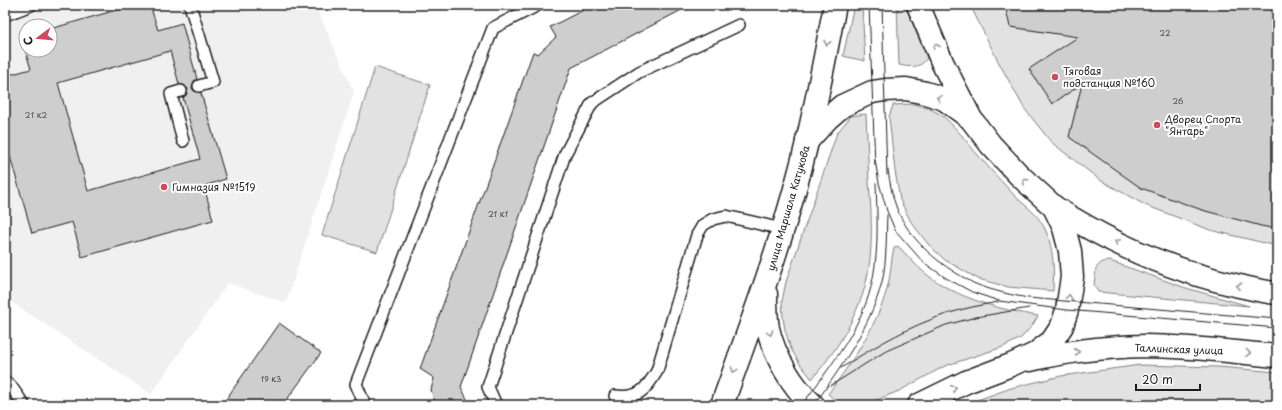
<svg xmlns="http://www.w3.org/2000/svg" width="1282" height="410" font-family="'Playpen Sans',sans-serif">
	<rect width="100%" height="100%" fill="#fff"/>
	<filter id="ink" filterUnits="userSpaceOnUse"><feTurbulence type="fractalNoise" baseFrequency=".025" numOctaves="2"/><feDisplacementMap in="SourceGraphic" scale="8" xChannelSelector="R" yChannelSelector="G"/><feConvolveMatrix kernelMatrix="1 2 1 2 8 2 1 2 1" color-interpolation-filters="sRGB"/></filter>
	<g filter="url(#ink)">
		<path fill="#f0f0f0" fill-rule="evenodd" d="M5 5H315L354 92 286 303 228 283 151 394 5 298ZM26 26H50V50H26Z"/>
		<g fill="#e2e2e2" stroke="#7f7f7f">
			<polygon points="854,5 862,5 865,61 843,56"/>
			<path d="M897 5H905L927 58C920 69 910 67 899 65Z"/>
			<polygon points="970,5 1277,5 1277,246 1210,230 1145,205 1100,180 1051,142 1024,108 999,63"/>
			<polygon points="375,67 430,85 377,252 322,235"/>
			<path d="M914 104C925 107 935 110 944 117 960 131 971 148 985 163 995 175 1006 186 1016 197 1028 208 1039 215 1046 231 1054 250 1054 270 1053 291L1008 287 978 279 945 260 928 244 911 222 900 200 895 171 889 117 893 105Z"/>
			<path d="M866 114C867 136 868 158 869 181 872 221 875 266 859 304 848 332 831 357 812 379L800 364 791 349 785 330 783 318 782 301 786 282 837 133 851 116Z"/>
			<path d="M898 246C907 255 916 266 926 274 958 299 999 309 1038 316L1032 326 1021 338 1003 347 945 366 899 391 869 403 860 405 846 404 836 401 828 394C853 360 879 324 889 281 891 270 891 259 894 248Z"/>
			<polygon points="1110,261 1186,288 1249,306 1098,292 1094,285 1096,268 1102,262"/>
			<polygon points="1140,365 1218,367 1277,372 1277,405 963,405 1011,388 1061,376"/>
		</g>
		<g fill="#cecece" stroke="#1c1c1c" fill-rule="evenodd">
			<path d="M134 5H150L158 30 182 23 197 79 194 81 192 88 194 91 201 93 226 179 204 186 213 220 82 257 72 222 32 233 5 139V76L31 69 21 37 26 36V50H50V29ZM170 51 179 84 185 86 188 89 186 95 183 98 200 159 88 191 58 83Z"/>
			<polygon points="593,5 691,5 571,68 461,387 470,405 436,405 431,390 434,378 420,369 533,52 538,54 556,37 550,27"/>
			<polygon points="1005,5 1277,5 1277,229 1261,226 1202,210 1141,188 1069,137 1082,84 1052,104 1029,69 1078,37 1010,27"/>
			<polygon points="279,323 321,353 283,405 222,405"/>
		</g>
		<g fill="none" stroke-linecap="round" stroke-linejoin="round">
			<defs>
				<g id="lane">
					<polyline points="190,5 213,82 199,86"/>
					<polyline points="5,15 31,5"/>
					<polyline points="181,91 171,94 183,141"/>
					<polyline points="5,382 10,385 24,405"/>
					<path d="M615 396C638 399 646 390 657 371L697 235 703 225 713 219 726 216 782 229"/>
					<polyline points="365,405 356,384 493,28 538,5"/>
					<polyline points="496,405 488,387 565,154 592,103 639,72 739,25"/>
				</g>
				<g id="secondary">
					<polyline points="918,5 943,64 971,119 991,145 1020,176 1054,207 1064,228 1070,251 1072,277 1067,310 1062,326 1052,341 1035,354 1011,365 966,382 919,405"/>
					<polyline points="807,141 827,119 842,106 872,92 885,90 906,89 926,93 944,99 967,116"/>
					<path d="M1054 207C1110 243 1171 270 1235 285 1249 288 1263 292 1277 293"/>
					<path d="M766 294C766 305 766 317 768 328 774 356 792 386 813 405"/>
					<path d="M1030 360C1067 351 1107 347 1145 346 1189 346 1233 352 1277 356"/>
					<path d="M722 405C749 329 778 253 799 174 814 119 824 62 835 5"/>
				</g>
			</defs>
			<use href="#lane" stroke="#1c1c1c" stroke-width="14"/>
			<use href="#secondary" stroke="#1c1c1c" stroke-width="25"/>
			<use href="#lane" stroke="#fff" stroke-width="11"/>
			<use href="#secondary" stroke="#fff" stroke-width="22"/>
			<g stroke="#1c1c1c" stroke-width="1">
				<polyline points="869,5 875,165"/>
				<polyline points="882,5 887,175"/>
				<polyline points="875,160 879,183 887,211 895,230 923,262 946,278 972,292 999,301 1067,310 1277,328"/>
				<path d="M888 170C890 183 892 196 897 209 909 238 935 261 961 276 967 279 972 283 978 285 994 291 1011 295 1028 298L1277 319"/>
				<path d="M841 368C869 350 899 332 930 320 952 311 975 306 998 302"/>
				<polyline points="830,386 886,351 946,325 976,317 1029,308"/>
				<path d="M802 405C830 366 864 326 873 278 879 247 877 214 876 183"/>
				<path d="M814 405C841 367 870 328 882 282 887 260 886 237 887 215"/>
			</g>
		</g>
		<defs><path id="oneway-chevron" d="M-2-3.5L2.5 0L-2 3.5" fill="none" stroke-width="1.6" stroke-linecap="round" stroke-linejoin="round"/></defs>
		<g stroke="#999">
			<use href="#oneway-chevron" transform="translate(827 43) rotate(101)"/>
			<use href="#oneway-chevron" transform="translate(936 46) rotate(-113)"/>
			<use href="#oneway-chevron" transform="translate(939 98) rotate(-160)"/>
			<use href="#oneway-chevron" transform="translate(1025 181) rotate(-138)"/>
			<use href="#oneway-chevron" transform="translate(1117 242) rotate(-153)"/>
			<use href="#oneway-chevron" transform="translate(1239 286) rotate(-167)"/>
			<use href="#oneway-chevron" transform="translate(1069 297) rotate(-82)"/>
			<use href="#oneway-chevron" transform="translate(770 333) rotate(73)"/>
			<use href="#oneway-chevron" transform="translate(1077 352) rotate(-8)"/>
			<use href="#oneway-chevron" transform="translate(1248 353) rotate(5)"/>
			<use href="#oneway-chevron" transform="translate(734 370) rotate(110)"/>
			<use href="#oneway-chevron" transform="translate(954 388) rotate(-24)"/>
		</g>
	</g>
	<g fill="#d1495b" stroke="#fff" stroke-width="1.5">
		<circle cx="1055" cy="77" r="4"/>
		<circle cx="1157" cy="125" r="4"/>
		<circle cx="164" cy="187" r="4"/>
	</g>
	<g text-anchor="middle" stroke-width="4" stroke-linejoin="round" paint-order="stroke">
		<g font-size="8" fill="#484848">
			<text x="1165" y="36">22</text>
			<text x="1178" y="104">26</text>
			<text x="36" y="118">21 к2</text>
			<text x="498" y="217">21 к1</text>
			<text x="271" y="382">19 к3</text>
		</g>
		<g font-size="10" fill="#1c1c1c" stroke="#fff" text-anchor="start">
			<text x="1063" y="75">Тяговая<tspan x="1063" dy="12">подстанция №160</tspan></text>
			<text x="1165" y="123">Дворец Спорта<tspan x="1165" dy="12">"Янтарь"</tspan></text>
			<text x="172" y="191">Гимназия №1519</text>
		</g>
		<g font-size="10" fill="#1c1c1c" stroke="#fff">
			<text transform="translate(788 208) rotate(-74)" y="4">улица Маршала Катукова</text>
			<text transform="translate(1179 349) rotate(2)" y="4">Таллинская улица</text>
		</g>
	</g>
	<rect width="1282" height="410" fill="none" stroke="#fff" stroke-width="20"/>
	<rect x="10" y="10" width="1262" height="390" fill="none" stroke="#1c1c1c" stroke-width="1.5" filter="url(#ink)"/>
	<g transform="translate(38 38) rotate(254)"><circle r="19" fill="#ffffff" stroke="#a4a4a4"/>
	<path d="M0-3L7 15L0 10L-7 15Z" fill="#d1495b"/>
	<text y="-6" font-size="11" font-weight="bold" text-anchor="middle" fill="#1c1c1c">С</text>
	</g>
	<path d="M1136 384v6h64v-6" fill="none" stroke="#1c1c1c" stroke-width="2"/>
	<text x="1142" y="384" font-size="12" fill="#1c1c1c" stroke="#ffffff" stroke-width="3" paint-order="stroke">20 m</text>
</svg>
